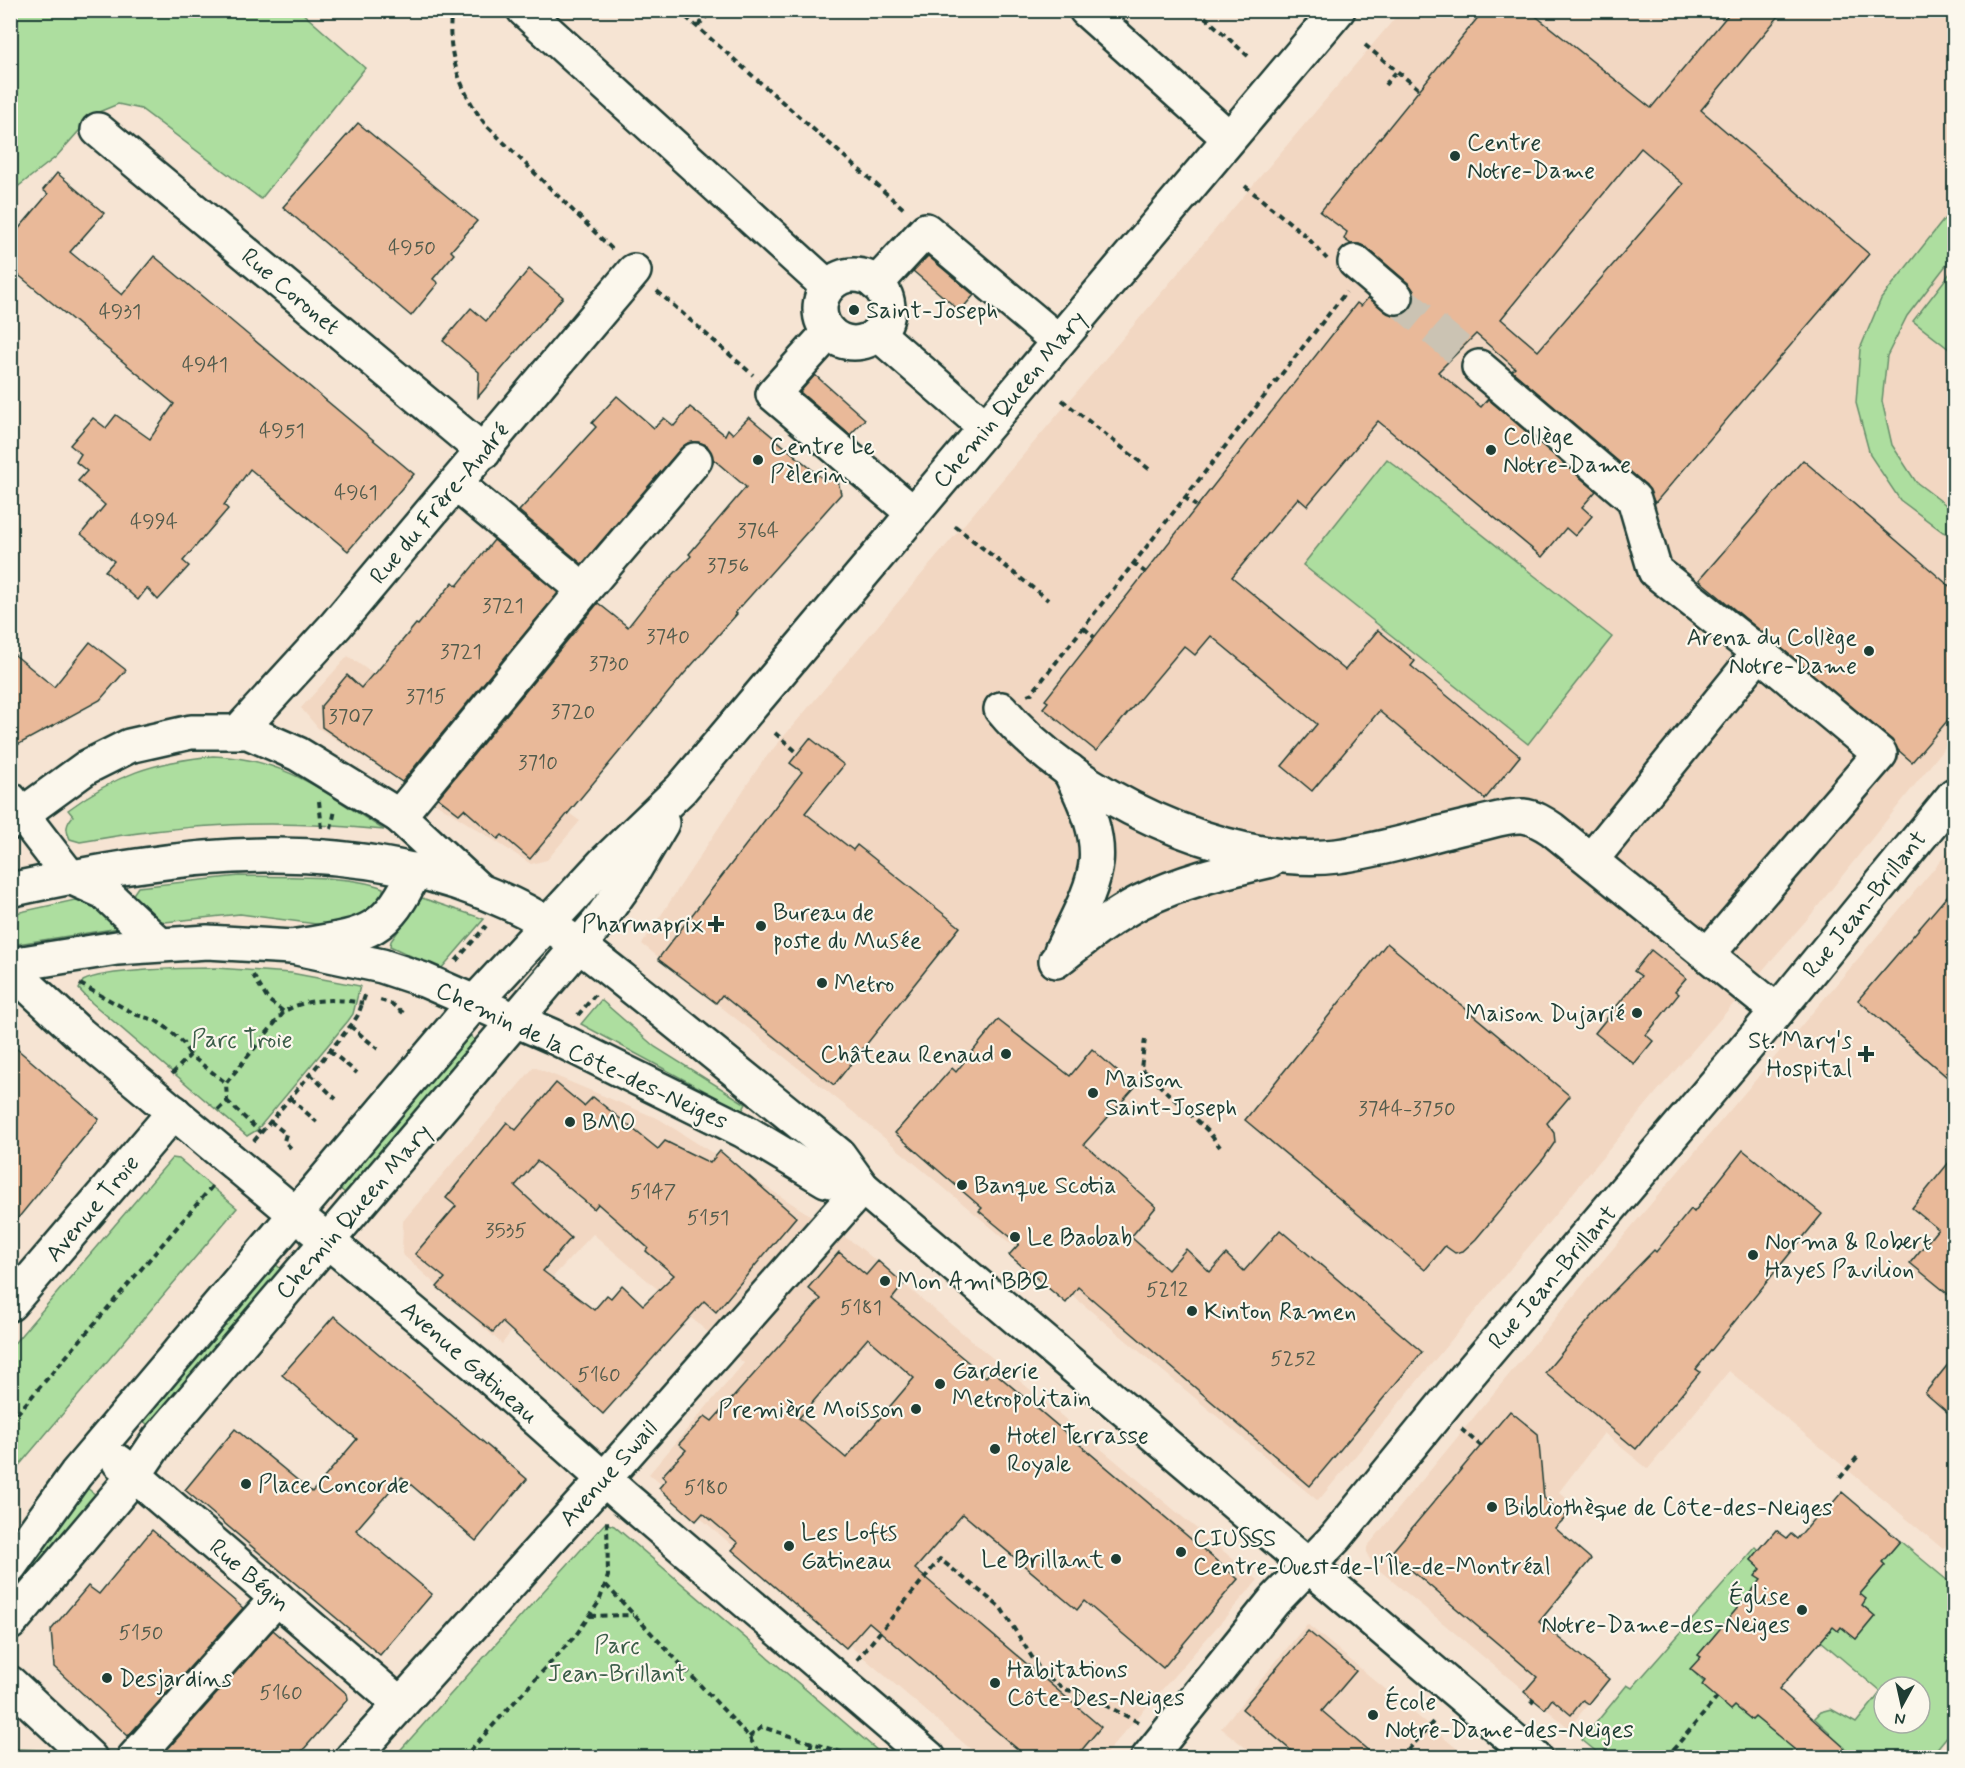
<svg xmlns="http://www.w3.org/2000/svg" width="1965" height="1768" font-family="Mynerve,sans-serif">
	<rect width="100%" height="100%" fill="#f6e4d3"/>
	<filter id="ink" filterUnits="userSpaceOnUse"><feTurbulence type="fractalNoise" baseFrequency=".0167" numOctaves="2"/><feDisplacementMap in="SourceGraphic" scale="12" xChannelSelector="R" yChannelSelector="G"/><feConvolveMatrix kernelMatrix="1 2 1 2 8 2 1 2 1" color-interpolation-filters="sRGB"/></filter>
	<g filter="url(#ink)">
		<g fill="#f2d7c2">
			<polygon points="1401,11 1954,11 1954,736 1810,916 1660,1088 1318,1501 852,1111 642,944 762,762"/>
			<polygon points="348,656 580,821 547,860 531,864 318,728 301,708"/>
			<polygon points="1954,845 1954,1535 1943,1549 1729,1371 1648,1469 1604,1433 1559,1492 1578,1508 1555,1528 1591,1559 1538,1623 1596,1694 1569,1728 1373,1565 1367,1554 1367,1547 1600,1264"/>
			<polygon points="534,1067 659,1119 857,1245 1258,1580 1103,1757 980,1757 649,1474 744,1363 593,1234 550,1280 502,1344 402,1254 403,1221"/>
			<polygon points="1307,1624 1467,1757 1257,1757 1221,1728"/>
		</g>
		<g fill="#adde9f" stroke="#668e6a" stroke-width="1.5" fill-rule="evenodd">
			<polygon points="11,11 300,11 365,68 261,199 141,109 118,104 94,114 56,157 11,192"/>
			<polygon points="1954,207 1954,255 1907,316 1887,356 1882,401 1892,445 1916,482 1954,511 1954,536 1943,532 1900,500 1870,455 1856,403 1860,349 1881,299"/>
			<polygon points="1954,268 1954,353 1913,321"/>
			<polygon points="1387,459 1612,637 1528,744 1303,565"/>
			<path d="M213 756C286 758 325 793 384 830 277 819 186 823 80 842L70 839C65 830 66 824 73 816L68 810C115 775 154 762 213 756Z"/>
			<path d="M239 876C276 877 351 875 383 888V894L359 925 347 928 240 914 165 922 157 919 132 896 138 887Z"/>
			<polygon points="84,898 119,928 11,945 11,914"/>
			<polygon points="422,898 484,919 440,970 390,946 391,941"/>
			<path d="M216 968 291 973 360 986 353 1014 348 1021 257 1130 247 1136 92 1003 79 989 83 981C105 969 188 968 216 968Z"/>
			<polygon points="601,1000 655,1047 746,1104 742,1111 581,1024"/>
			<polygon points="467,1033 475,1040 345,1193 338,1187"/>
			<polygon points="172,1158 179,1159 237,1208 11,1475 11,1347"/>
			<polygon points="273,1262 281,1269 148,1425 140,1418"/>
			<polygon points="86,1487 102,1500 11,1598 11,1593"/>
			<polygon points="605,1523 614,1526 885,1757 394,1757"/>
			<path d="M1900 1541 1954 1586V1728L1930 1757H1845L1828 1734 1829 1732 1814 1718 1820 1712 1831 1709 1856 1723 1881 1692 1821 1641 1833 1627 1838 1631 1841 1627 1856 1639 1875 1616 1862 1605 1860 1594 1885 1565 1882 1562ZM1884 1687H1920V1723H1884Z"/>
			<polygon points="1756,1547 1759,1550 1751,1560 1761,1569 1756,1575 1761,1580 1698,1655 1701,1657 1691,1669 1731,1710 1735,1706 1752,1720 1755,1717 1798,1745 1788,1757 1603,1757 1582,1740 1627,1685 1632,1688"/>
			<polygon points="11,1749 45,1750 53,1757 11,1757"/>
		</g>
		<g fill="#e9b999" stroke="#1f3d34" stroke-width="1.5" fill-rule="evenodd">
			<path d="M1484 10H1528L1651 108 1732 10H1784L1701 110 1869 254 1655 503 1646 485 1512 371 1515 368 1476 334 1438 372 1481 407 1488 399 1596 491 1582 507 1592 516 1575 536 1566 528 1542 557 1378 421 1307 506 1298 498 1232 577 1345 670 1378 630 1415 661 1411 666 1520 756 1485 799 1379 711 1312 791 1282 766 1317 724 1211 636 1195 655 1184 646 1096 751 1043 708 1048 702 1045 700 1357 303 1361 306 1368 298 1393 315 1403 314 1411 309 1414 301V291L1408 283 1367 248 1359 244H1351L1344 239 1347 232 1320 212ZM1641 148 1683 184 1538 351 1501 319Z"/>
			<polygon points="358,123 477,221 451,251 454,254 433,279 438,283 411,316 283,207"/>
			<polygon points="57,173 104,213 70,252 122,295 154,256 414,474 348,551 250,469 224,505 228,509 183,561 189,566 158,600 147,588 138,600 105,571 114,561 81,534 105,505 78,481 87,471 76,462 81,454 70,445 93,418 106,428 116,415 150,439 174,404 10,268 10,239 48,194 43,190"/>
			<polygon points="928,256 974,295 960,311 913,271"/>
			<polygon points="529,269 563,297 478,397 479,372 443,341 471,308 486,321"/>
			<polygon points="815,375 865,419 850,435 800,392"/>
			<polygon points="617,396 654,428 664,418 674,426 690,407 725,435 728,429 733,434 749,417 822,478 838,481 841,494 735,613 737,614 683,675 530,859 502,835 498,839 464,809 459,814 438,798 598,603 628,627 650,599 691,556 689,554 746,487 713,459 707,445 698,442 688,443 681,448 582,564 519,511 596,427 592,423"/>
			<polygon points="1803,460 1954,590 1954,713 1912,762 1898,750 1892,740 1699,580"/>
			<polygon points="494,540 558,593 402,782 322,727 321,706 347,675 361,688 373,674 374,675 416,624 418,625 453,582 457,586"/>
			<polygon points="90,642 126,670 100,700 10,749 10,651 54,687"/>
			<polygon points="810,738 844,765 805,813 853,850 857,845 960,927 834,1085 722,995 716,1003 658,959 802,772 790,763"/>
			<polygon points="1954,888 1954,1083 1858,1000"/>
			<polygon points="1387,943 1570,1096 1547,1123 1554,1133 1555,1142 1544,1158 1476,1239 1463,1251 1455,1253 1445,1246 1425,1270 1245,1120"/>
			<polygon points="1651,950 1686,978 1675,991 1679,994 1646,1035 1653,1041 1634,1064 1595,1033 1641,976 1634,971"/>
			<polygon points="998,1020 1070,1076 1092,1049 1135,1087 1084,1144 1156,1207 1131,1237 1168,1270 1186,1249 1210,1272 1226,1254 1244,1271 1280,1230 1422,1352 1310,1486 1078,1287 1066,1303 1009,1255 1019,1244 979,1211 982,1208 895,1133 952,1068 956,1072"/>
			<polygon points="10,1043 99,1119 10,1228"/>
			<path d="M556 1083 584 1106 593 1097 658 1149 665 1141 710 1163 720 1151 796 1217 716 1312 704 1301 603 1414 502 1322 493 1332 437 1287 445 1278 415 1254 456 1206 446 1198 507 1122 516 1130ZM537 1161 594 1209 598 1204 648 1248 646 1251 674 1275 643 1305 622 1285 611 1298 607 1295 594 1310 543 1271 571 1238 515 1186Z"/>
			<polygon points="1743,1150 1822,1214 1696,1369 1700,1372 1636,1449 1545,1373 1609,1296 1654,1250 1656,1252 1691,1209 1694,1212"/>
			<polygon points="1954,1156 1954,1299 1910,1263 1938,1229 1912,1208"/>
			<path d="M839 1252 866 1275 878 1261 904 1284 892 1299 986 1377 992 1370 1238 1579 1163 1668 1084 1601 1077 1610 963 1514 915 1569 1101 1727 1075 1758H1028L869 1622 846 1648 732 1550 738 1543 703 1513 696 1521 659 1488 666 1480 662 1476 686 1450 679 1444 705 1416 712 1421 821 1299 808 1288ZM868 1338 914 1378 846 1458 799 1418Z"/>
			<polygon points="334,1316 527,1479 476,1541 402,1477 356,1530 432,1594 380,1655 185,1490 235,1429 312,1492 357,1439 282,1375"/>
			<polygon points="1954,1357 1954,1418 1925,1393"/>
			<polygon points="1510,1411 1538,1434 1544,1498 1566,1517 1555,1528 1591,1559 1539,1622 1609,1679 1589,1704 1583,1700 1571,1715 1552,1699 1545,1709 1524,1692 1537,1677 1391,1553"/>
			<polygon points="1842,1492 1900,1541 1882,1562 1885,1565 1860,1594 1866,1599 1862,1605 1875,1616 1856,1639 1841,1627 1838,1631 1833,1627 1779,1689 1856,1758 1805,1758 1755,1717 1752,1720 1735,1706 1731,1710 1702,1685 1705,1681 1690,1669 1701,1657 1698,1655 1761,1580 1755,1576 1761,1569 1751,1560 1759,1550 1776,1530 1787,1538 1791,1534 1797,1539 1822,1509 1825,1512"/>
			<polygon points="152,1530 243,1608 128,1736 54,1667 51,1630 88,1586 99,1594"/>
			<polygon points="273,1630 347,1694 348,1699 296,1758 173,1758 166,1751"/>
			<polygon points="1308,1631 1356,1671 1322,1711 1377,1758 1300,1758 1242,1709"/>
		</g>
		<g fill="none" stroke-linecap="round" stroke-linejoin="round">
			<polyline stroke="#cbc3b3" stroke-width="33" stroke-dasharray="33 16" stroke-linecap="butt" points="1396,297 1479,367"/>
			<defs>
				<g id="minor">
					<polyline points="524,10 828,287"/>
					<polyline points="1086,10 1229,138"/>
					<polyline points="98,130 484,452"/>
					<polyline points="1355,262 1396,297"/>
					<circle cx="854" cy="309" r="34"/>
					<polyline points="876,284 926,230 1058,341"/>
					<polyline points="829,332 773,394 913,513"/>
					<polyline points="877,333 985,427"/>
					<polyline points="1479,367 1634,499 1655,571 1759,653"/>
					<polyline points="456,484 584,590"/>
					<path d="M1001 709C1070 793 1227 869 1337 856 1383 850 1428 835 1474 825 1489 822 1507 815 1523 816 1534 817 1543 823 1552 829L1777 1011"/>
					<polyline points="239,731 336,625 634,271"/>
					<polyline points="10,799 70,877 104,892 159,944"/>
					<polyline points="399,816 584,590 695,460"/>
					<polyline points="10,823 87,767 129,746 191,732 248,732 298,754 399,816 480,891"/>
					<polyline points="1591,860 1759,653 1880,754 1708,954"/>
					<path d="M292 947C360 935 385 939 415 870"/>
					<path d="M1061 951C1101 871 1112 854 1069 770"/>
					<path d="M1056 961C1083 940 1109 918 1140 902 1180 882 1224 871 1268 861L1276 856"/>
					<polyline points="10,969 80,1034 476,1365 624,1497 929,1758"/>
					<polyline points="10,1304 174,1112"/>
					<polyline points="119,1462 400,1704"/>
					<polyline points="10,1566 76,1474 475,1002 603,864 681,789 1338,10"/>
					<polyline points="10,1623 134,1476 159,1439 597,924 627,882 662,823"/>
					<polyline points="10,1683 90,1758"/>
					<polyline points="134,1758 277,1598"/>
					<polyline points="352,1758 604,1479 862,1187"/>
					<polyline points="1148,1758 1274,1601 1336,1537 1468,1375 1774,1015 1954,795"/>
				</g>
				<g id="major">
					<path d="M10 890C177 853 351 829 511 904 563 928 607 968 652 1003 714 1053 777 1104 839 1155L862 1187 1535 1758"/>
					<polyline points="10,965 117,948 207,942 292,947 382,966 424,980 552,1036 744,1131 826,1180 862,1187"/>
				</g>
			</defs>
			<use href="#minor" stroke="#1f3d34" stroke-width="38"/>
			<use href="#major" stroke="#1f3d34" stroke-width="38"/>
			<g stroke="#1f3d34" stroke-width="4" stroke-dasharray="6 4.5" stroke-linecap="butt">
				<path d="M452 10C445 52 461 93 486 125L614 251"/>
				<polyline points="678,10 905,210"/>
				<polyline points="1197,10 1248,56"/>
				<polyline points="1483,10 1484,11"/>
				<polyline points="698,26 712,10"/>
				<polyline points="1365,45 1420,90"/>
				<polyline points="1385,85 1397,71"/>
				<polyline points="1245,186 1306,236 1327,259"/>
				<polyline points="657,291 753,375"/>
				<polyline points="1062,400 1149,469"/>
				<polyline points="1184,497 1196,506"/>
				<polyline points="955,526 1048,600"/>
				<polyline points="1133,563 1145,572"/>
				<polyline points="1084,628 1094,637"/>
				<polyline points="1027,695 1032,693 1346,292"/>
				<polyline points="775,733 798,753"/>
				<polyline points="319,801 322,829"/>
				<polyline points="331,829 335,810"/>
				<polyline points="456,961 486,926"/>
				<path d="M253 975 268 1000 284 1012C305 997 340 999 363 1003"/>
				<polyline points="80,984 137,1015 155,1020 167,1028 183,1043 190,1055"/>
				<polyline points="380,1000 392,1004 406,1015"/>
				<polyline points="578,1015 595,995"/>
				<polyline points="350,1026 378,1049"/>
				<polyline points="1145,1039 1141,1068 1208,1131 1220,1147"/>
				<polyline points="330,1051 357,1073"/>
				<polyline points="172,1074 190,1055 226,1083"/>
				<polyline points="310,1074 336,1099"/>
				<polyline points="290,1098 317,1122"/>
				<polyline points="227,1101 261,1133"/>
				<polyline points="218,1110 227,1101 226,1083 284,1012"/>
				<polyline points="270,1121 286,1134 284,1141 293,1150"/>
				<polyline points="254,1141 353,1023 358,1015 366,993"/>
				<polyline points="10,1422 215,1183"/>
				<polyline points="1461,1429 1481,1446"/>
				<polyline points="1840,1478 1859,1455"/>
				<polyline points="606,1585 749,1737 762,1758"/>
				<polyline points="590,1616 633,1615"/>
				<polyline points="857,1660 940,1559 1001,1608 1042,1673 1064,1689 1083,1694 1138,1722"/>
				<polyline points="1531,1703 1534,1700"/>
				<polyline points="749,1737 762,1727 859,1758"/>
				<polyline points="463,1758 576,1635 599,1602 608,1576 607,1520"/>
				<polyline points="807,1758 812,1742"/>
				<polyline points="1401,1758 1433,1722"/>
				<polyline points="1666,1758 1717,1698"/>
			</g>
			<use href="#minor" stroke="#fbf7ec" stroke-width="33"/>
			<use href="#major" stroke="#fbf7ec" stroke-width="33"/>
		</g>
	</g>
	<g fill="#1f3d34" stroke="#fbf7ec" stroke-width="2">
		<circle cx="1455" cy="156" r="6"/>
		<circle cx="854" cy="310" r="6"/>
		<circle cx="1491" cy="450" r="6"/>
		<circle cx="758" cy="460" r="6"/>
		<circle cx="1869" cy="651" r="6"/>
		<path d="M713 915h6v6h6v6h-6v6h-6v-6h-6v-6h6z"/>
		<circle cx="761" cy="926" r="6"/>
		<circle cx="822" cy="983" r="6"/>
		<circle cx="1637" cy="1013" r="6"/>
		<circle cx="1006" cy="1054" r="6"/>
		<path d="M1863 1045h6v6h6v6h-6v6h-6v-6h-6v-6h6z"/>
		<circle cx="1093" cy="1093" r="6"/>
		<circle cx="570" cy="1122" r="6"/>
		<circle cx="962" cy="1185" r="6"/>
		<circle cx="1015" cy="1237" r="6"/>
		<circle cx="1753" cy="1255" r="6"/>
		<circle cx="885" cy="1281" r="6"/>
		<circle cx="1192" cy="1311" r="6"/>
		<circle cx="940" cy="1384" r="6"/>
		<circle cx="916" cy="1409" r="6"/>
		<circle cx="995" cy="1449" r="6"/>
		<circle cx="246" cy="1484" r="6"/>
		<circle cx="1492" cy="1507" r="6"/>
		<circle cx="789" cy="1546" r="6"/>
		<circle cx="1181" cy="1552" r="6"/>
		<circle cx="1116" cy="1559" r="6"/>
		<circle cx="1802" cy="1610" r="6"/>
		<circle cx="107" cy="1678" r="6"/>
		<circle cx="995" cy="1683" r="6"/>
		<circle cx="1373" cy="1715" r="6"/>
	</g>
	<g text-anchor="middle" stroke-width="4.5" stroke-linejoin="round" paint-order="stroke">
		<g font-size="21" fill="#525c4d">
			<text x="412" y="254">4950</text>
			<text x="120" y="318">4931</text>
			<text x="205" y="371">4941</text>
			<text x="282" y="437">4951</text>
			<text x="356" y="499">4961</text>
			<text x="154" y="528">4994</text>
			<text x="758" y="537">3764</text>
			<text x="728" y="572">3756</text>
			<text x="503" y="612">3721</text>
			<text x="668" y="643">3740</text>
			<text x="461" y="658">3721</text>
			<text x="609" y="670">3730</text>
			<text x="426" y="703">3715</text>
			<text x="573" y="718">3720</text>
			<text x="351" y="723">3707</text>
			<text x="538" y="769">3710</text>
			<text x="1407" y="1115">3744-3750</text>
			<text x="653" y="1198">5147</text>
			<text x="708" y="1224">5151</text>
			<text x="506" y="1237">3535</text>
			<text x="1167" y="1296">5212</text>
			<text x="861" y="1314">5181</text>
			<text x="1293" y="1365">5252</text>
			<text x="599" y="1381">5160</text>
			<text x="706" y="1494">5180</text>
			<text x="141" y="1639">5150</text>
			<text x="281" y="1699">5160</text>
		</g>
		<g font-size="24" fill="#1f3d34" stroke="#fbf7ec" text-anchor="start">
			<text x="1467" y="150">Centre<tspan x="1467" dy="28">Notre-Dame</tspan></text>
			<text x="866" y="318">Saint-Joseph</text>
			<text x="1503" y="444">Collège<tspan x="1503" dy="28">Notre-Dame</tspan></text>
			<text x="770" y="454">Centre Le<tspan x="770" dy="28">Pèlerin</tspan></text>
			<text x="1857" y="645" text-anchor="end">Arena du Collège<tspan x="1857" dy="28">Notre-Dame</tspan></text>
			<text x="773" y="920">Bureau de<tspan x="773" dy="28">poste du Musée</tspan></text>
			<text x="704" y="932" text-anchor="end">Pharmaprix</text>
			<text x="834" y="991">Metro</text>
			<text x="1625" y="1021" text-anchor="end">Maison Dujarié</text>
			<text x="1852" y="1048" text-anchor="end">St. Mary's<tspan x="1852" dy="28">Hospital</tspan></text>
			<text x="994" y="1062" text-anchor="end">Château Renaud</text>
			<text x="1105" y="1087">Maison<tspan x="1105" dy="28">Saint-Joseph</tspan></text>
			<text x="582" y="1130">BMO</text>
			<text x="974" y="1193">Banque Scotia</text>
			<text x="1027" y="1245">Le Baobab</text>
			<text x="1765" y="1249">Norma &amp; Robert<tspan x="1765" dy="28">Hayes Pavilion</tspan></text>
			<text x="897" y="1289">Mon Ami BBQ</text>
			<text x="1204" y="1319">Kinton Ramen</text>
			<text x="952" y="1378">Garderie<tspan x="952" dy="28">Metropolitain</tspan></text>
			<text x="904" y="1417" text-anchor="end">Première Moisson</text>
			<text x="1007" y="1443">Hotel Terrasse<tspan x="1007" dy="28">Royale</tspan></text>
			<text x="258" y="1492">Place Concorde</text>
			<text x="1504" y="1515">Bibliothèque de Côte-des-Neiges</text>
			<text x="801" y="1540">Les Lofts<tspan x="801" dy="28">Gatineau</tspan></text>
			<text x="1193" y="1546">CIUSSS<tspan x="1193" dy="28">Centre-Ouest-de-l'Île-de-Montréal</tspan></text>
			<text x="1104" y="1567" text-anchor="end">Le Brillant</text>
			<text x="1790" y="1604" text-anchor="end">Église<tspan x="1790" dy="28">Notre-Dame-des-Neiges</tspan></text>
			<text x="1007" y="1677">Habitations<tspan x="1007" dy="28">Côte-Des-Neiges</tspan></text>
			<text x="119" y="1686">Desjardins</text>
			<text x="1385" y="1709">École<tspan x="1385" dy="28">Notre-Dame-des-Neiges</tspan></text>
		</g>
		<g font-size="24" fill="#1f3d34" stroke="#fbf7ec">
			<text transform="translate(291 291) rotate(40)" y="8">Rue Coronet</text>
			<text transform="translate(1009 399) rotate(-50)" y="8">Chemin Queen Mary</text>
			<text transform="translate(439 503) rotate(-50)" y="8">Rue du Frère-André</text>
			<text transform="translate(1864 904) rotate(-51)" y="8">Rue Jean-Brillant</text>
			<text transform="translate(582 1055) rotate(25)" y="8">Chemin de la Côte-des-Neiges</text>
			<text transform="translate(92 1208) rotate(-50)" y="8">Avenue Troie</text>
			<text transform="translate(353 1211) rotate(-49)" y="8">Chemin Queen Mary</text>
			<text transform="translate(1552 1277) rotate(-49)" y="8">Rue Jean-Brillant</text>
			<text transform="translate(470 1362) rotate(41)" y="8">Avenue Gatineau</text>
			<text transform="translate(608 1473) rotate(-48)" y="8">Avenue Swail</text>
			<text transform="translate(250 1575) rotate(41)" y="8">Rue Bégin</text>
		</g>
		<g font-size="24" fill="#3b5d49" stroke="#fbf7ec">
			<text x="242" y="1047">Parc Troie</text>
			<text x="617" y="1653">Parc<tspan x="617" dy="28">Jean-Brillant</tspan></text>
		</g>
	</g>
	<rect width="1965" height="1768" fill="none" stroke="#fbf7ec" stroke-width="36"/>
	<rect x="18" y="18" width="1929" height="1732" fill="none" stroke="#1f3d34" stroke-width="2" filter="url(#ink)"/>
	<g transform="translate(1902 1705) rotate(188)"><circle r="28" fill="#fbf7ec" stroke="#a3ada2" stroke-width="1.5"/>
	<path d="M0-4.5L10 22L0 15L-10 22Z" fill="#1f3d34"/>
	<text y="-9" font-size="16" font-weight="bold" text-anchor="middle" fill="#1f3d34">N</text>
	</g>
</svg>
